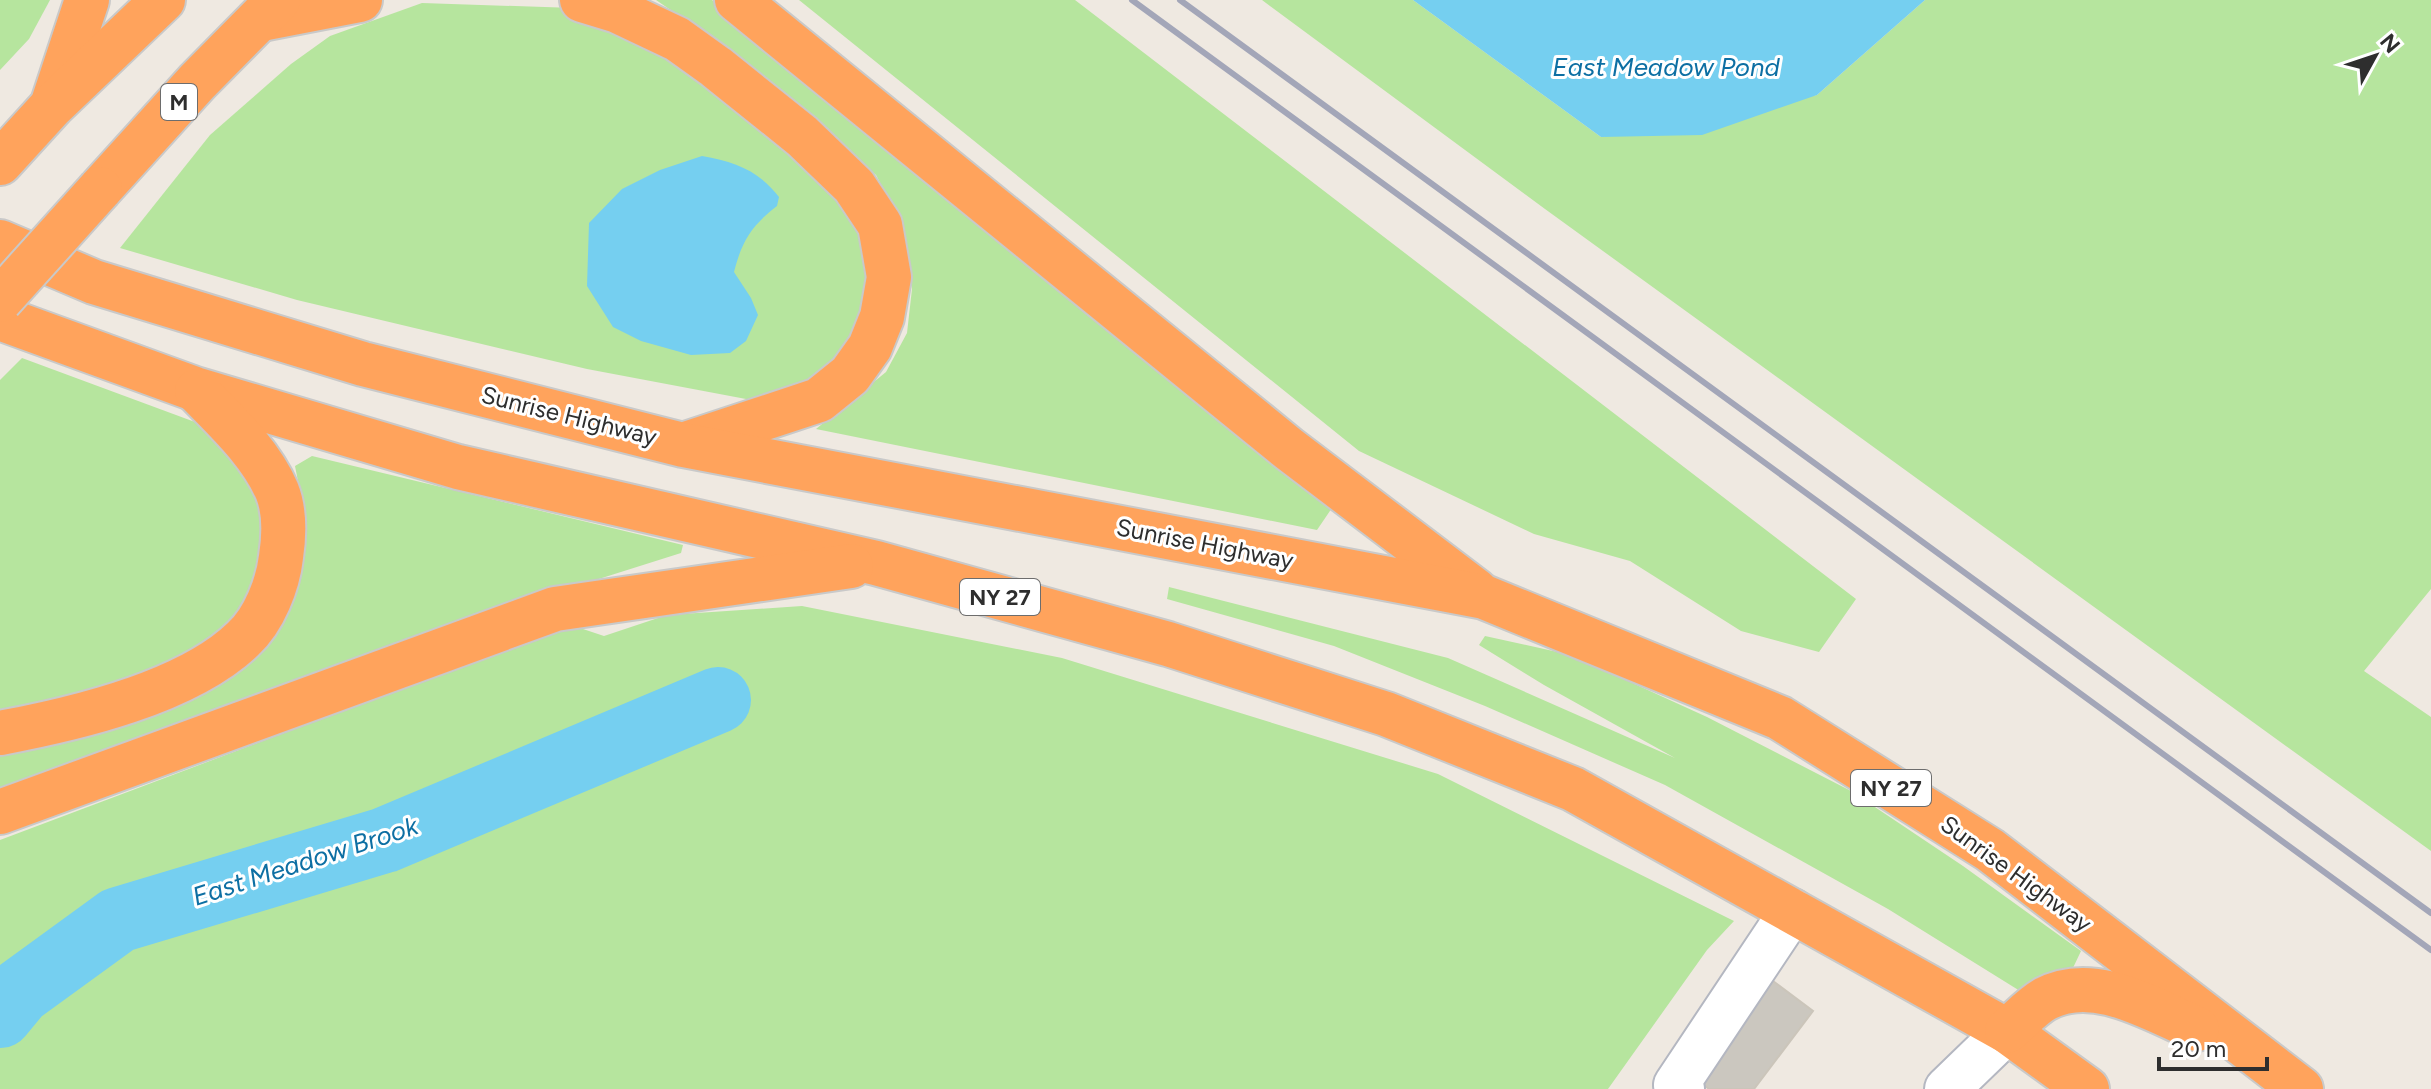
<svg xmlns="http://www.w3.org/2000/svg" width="2431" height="1089" font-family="Figtree,sans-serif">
	<rect width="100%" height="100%" fill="#efe9e1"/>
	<g fill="#b6e59e">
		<polygon points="0,0 50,0 29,39 0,70"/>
		<polygon points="656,0 712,0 1334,505 1317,530 816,429 886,372 907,333 912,289 902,226 876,175 710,37"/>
		<polygon points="799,0 1075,0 1856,599 1819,652 1741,631 1630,561 1534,534 1359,451"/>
		<polygon points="1262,0 1413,0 1601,137 1817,95 1925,0 2431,0 2431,589 2364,671 2431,717 2431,851 1545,209"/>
		<polygon points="422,3 574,8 675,54 825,179 865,227 875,289 853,349 784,399 746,399 587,369 297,300 120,248 210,135 291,64 330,36"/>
		<polygon points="22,358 203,425 266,493 266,577 233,626 194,653 80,697 0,713 0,380"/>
		<polygon points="312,456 683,545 681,553 545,596 0,792 0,753 254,655 298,587 307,527 295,466"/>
		<polygon points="1169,587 1448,658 1675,758 1544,685 1479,645 1485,636 1571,655 1707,717 1851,791 1963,866 2081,951 2072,970 2020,991 1888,909 1665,785 1485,706 1334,646 1167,599"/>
		<polygon points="802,606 1062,658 1438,774 1734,921 1707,950 1608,1089 0,1089 0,840 571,625 604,636 667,615"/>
	</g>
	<g fill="#75cff0">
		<polygon points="1413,0 1925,0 1817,95 1702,135 1601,137"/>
		<path d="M702 156C735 162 758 170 779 197L777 206C751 226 742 241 734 272L751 298 758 315 746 341 730 353 691 355 641 341 613 327 587 286 589 223 622 189 660 170Z"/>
	</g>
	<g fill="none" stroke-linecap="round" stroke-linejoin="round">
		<polyline stroke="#75cff0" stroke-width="66" points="0,1015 19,992 118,920 385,840 718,700"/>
	</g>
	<polygon fill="#cbc7bf" stroke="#cbc5ba" stroke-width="2" points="1773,981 1813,1011 1754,1089 1709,1089 1698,1080"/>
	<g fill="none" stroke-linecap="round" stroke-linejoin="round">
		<defs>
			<g id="minor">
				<polyline points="1682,1089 1676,1085 1792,911"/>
				<polyline points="1947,1089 2007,1031"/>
			</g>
			<g id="highway">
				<polyline points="582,0 618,11 677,39 716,67 802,136 854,186 880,225 889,277 882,317 870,347 850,375 819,400 689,443"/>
				<polyline points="737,0 1289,449 1476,591"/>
				<polyline points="262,19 360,0"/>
				<polyline points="54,100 87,0"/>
				<polyline points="0,163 52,106 163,0"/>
				<polyline points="100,189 197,82 278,0"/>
				<polyline points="0,242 94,282 363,364 683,445 1484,597 1780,718 1990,850 2301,1089"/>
				<polyline points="0,318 195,389 458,467 876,563 1168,644 1386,714 1573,789 2007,1031 2087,1089"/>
				<path d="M0 733C75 719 187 693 243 639 264 620 278 584 281 557 284 537 285 511 277 491 260 452 226 421 197 391"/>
				<polyline points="0,812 555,609 851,566"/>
				<path d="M2007 1031C2019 1021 2031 1007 2045 999 2094 973 2151 1009 2197 1029"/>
			</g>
		</defs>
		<use href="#minor" stroke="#b4b7c1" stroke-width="48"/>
		<use href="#highway" stroke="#c9c9c9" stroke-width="48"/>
		<use href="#minor" stroke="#fff" stroke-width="44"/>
		<use href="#highway" stroke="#ffa35c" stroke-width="44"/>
		<g stroke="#a3a6b8" stroke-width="6">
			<polyline points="1132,0 2431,950"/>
			<polyline points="1180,0 2431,913"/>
		</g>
		<defs>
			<polyline id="highway-bridge" points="0,300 100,189"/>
		</defs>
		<use href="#highway-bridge" stroke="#c9c9c9" stroke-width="48" stroke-linecap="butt"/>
		<use href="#highway-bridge" stroke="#ffa35c" stroke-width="44"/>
	</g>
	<g text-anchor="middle" stroke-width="6" stroke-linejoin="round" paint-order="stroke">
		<g fill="#fff" stroke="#6d6d6d" stroke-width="2">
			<rect x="161" y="84" width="36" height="36" rx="6"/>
			<rect x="960" y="579" width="80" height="36" rx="6"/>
			<rect x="1851" y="770" width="80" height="36" rx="6"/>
		</g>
		<g font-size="22" font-weight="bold" fill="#2e2e2e">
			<text x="179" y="110">M</text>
			<text x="1000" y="605">NY 27</text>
			<text x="1891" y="796">NY 27</text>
		</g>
		<g font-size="24" fill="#2e2e2e" stroke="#fff">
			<text transform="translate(569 416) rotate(14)" y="8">Sunrise Highway</text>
			<text transform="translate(1205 544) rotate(11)" y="8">Sunrise Highway</text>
			<text transform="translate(2016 874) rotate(36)" y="8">Sunrise Highway</text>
		</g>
		<g font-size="26" font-style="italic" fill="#0d6fa3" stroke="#fff">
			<text x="1666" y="76">East Meadow Pond</text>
			<text transform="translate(305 861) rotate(-18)" y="9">East Meadow Brook</text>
		</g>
	</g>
	<g transform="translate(2375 56) rotate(50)" stroke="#ffffff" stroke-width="6" paint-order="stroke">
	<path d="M0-6L14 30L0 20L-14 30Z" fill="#2e2e2e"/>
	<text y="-12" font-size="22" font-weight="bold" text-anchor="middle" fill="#2e2e2e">N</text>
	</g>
	<path d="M2159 1057v12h108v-12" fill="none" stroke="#2e2e2e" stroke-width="4"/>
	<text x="2171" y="1057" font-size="24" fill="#2e2e2e" stroke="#ffffff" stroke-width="6" paint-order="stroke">20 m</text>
</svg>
